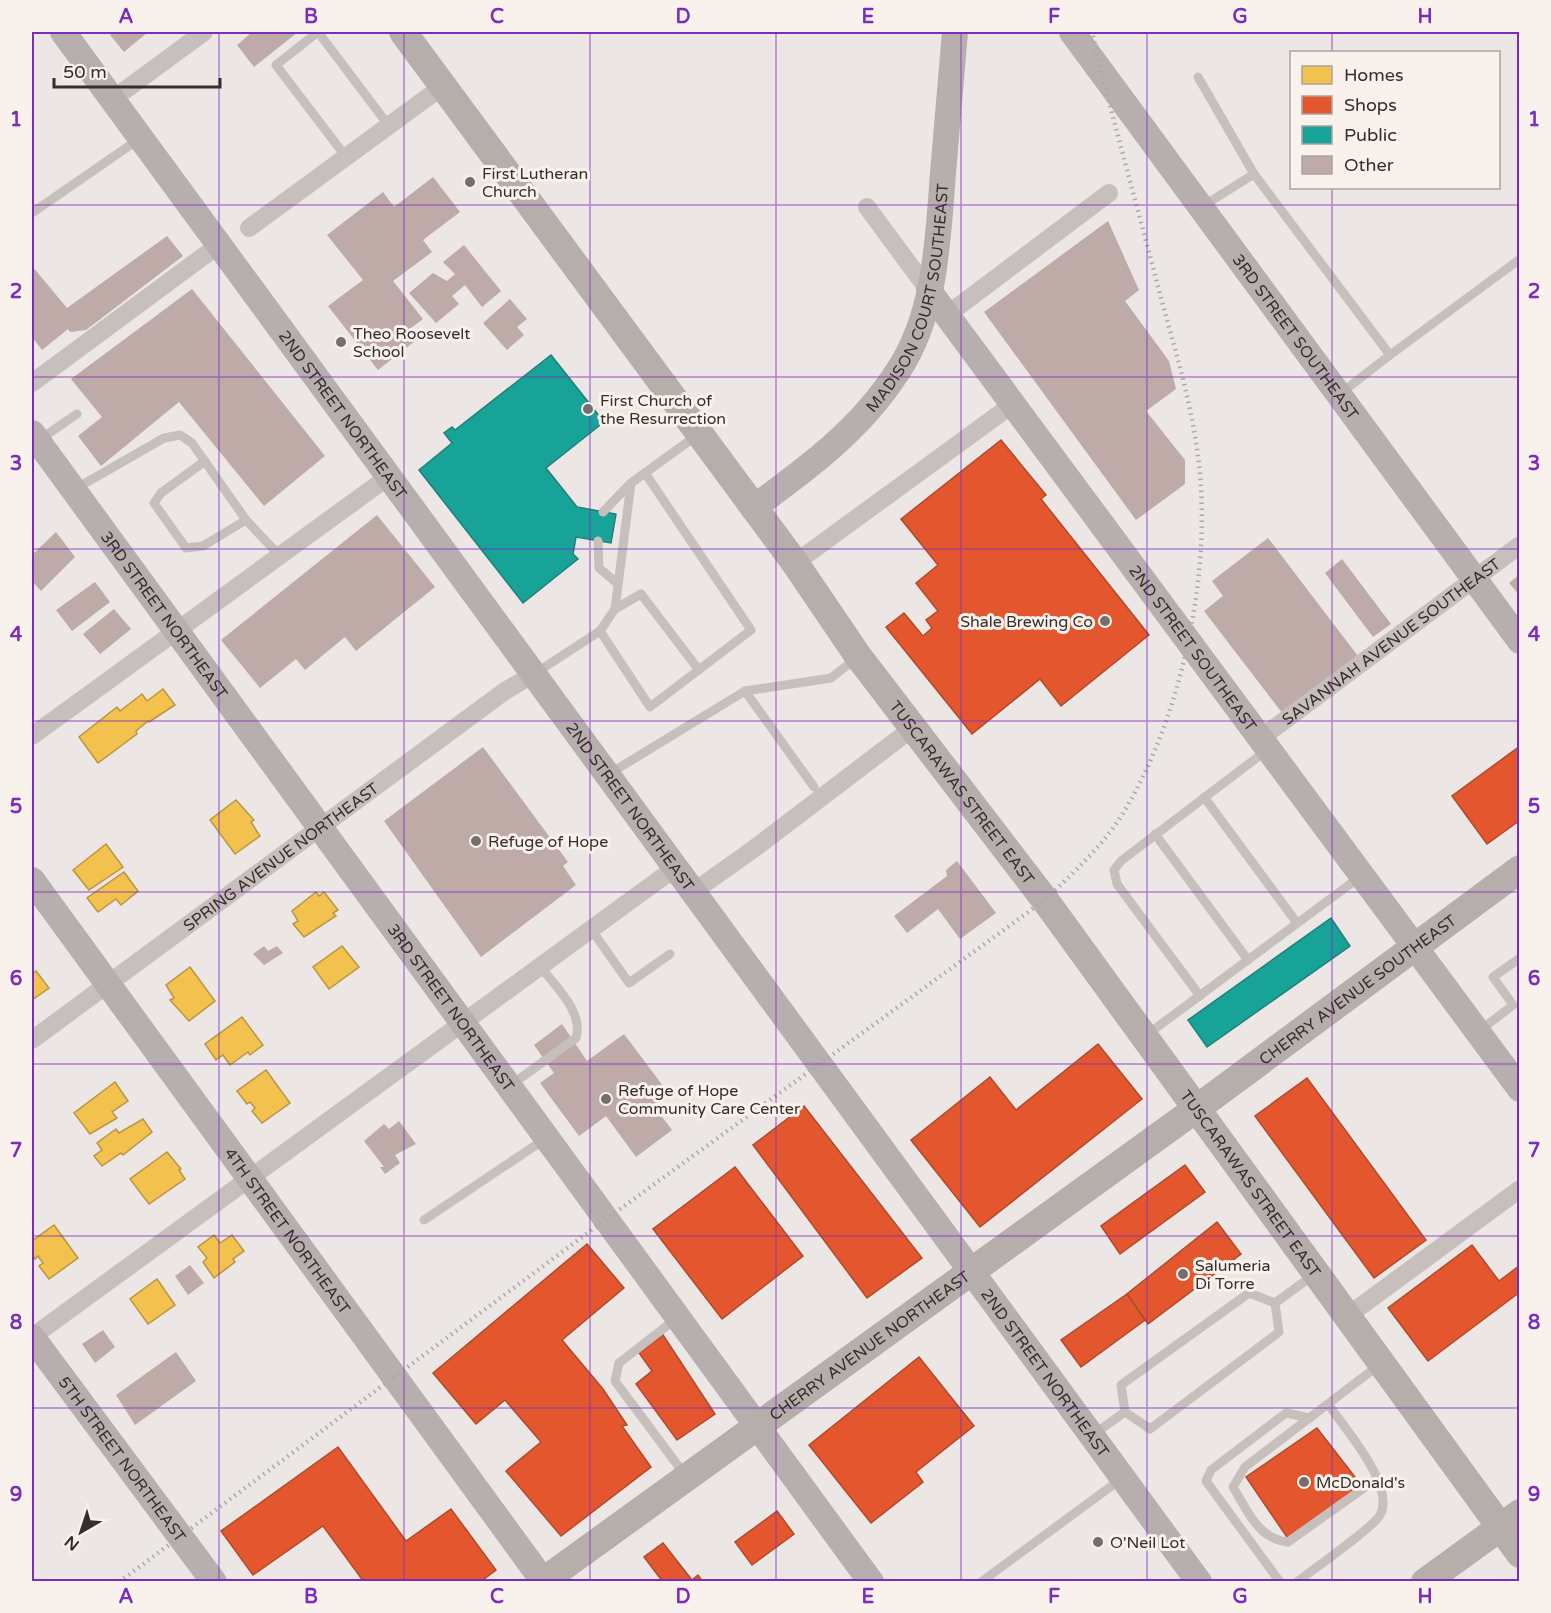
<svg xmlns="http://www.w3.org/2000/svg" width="1551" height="1613" font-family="'Varela Round',sans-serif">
	<rect width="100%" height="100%" fill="#ece7e4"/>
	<g fill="#f2c14e" stroke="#ba9544" stroke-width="1.5">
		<polygon points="163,689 175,705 149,722 148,721 136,731 137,734 98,763 79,737 117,707 120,711 142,694 147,701"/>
		<polygon points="236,800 254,820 251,822 260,836 235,854 210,820"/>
		<polygon points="106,844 123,867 89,890 73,870"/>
		<polygon points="124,872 138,891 121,905 116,899 98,912 87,898"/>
		<polygon points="316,892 319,896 324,892 338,910 333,913 336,916 304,937 293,924 298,921 292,911"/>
		<polygon points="342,946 359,967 329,989 313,967"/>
		<polygon points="190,967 215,1001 189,1021 170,1000 174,998 166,985"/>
		<polygon points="36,971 49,988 32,1000 32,974"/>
		<polygon points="242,1017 263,1045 250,1055 248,1052 230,1065 223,1055 216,1060 205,1044"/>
		<polygon points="266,1070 290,1103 262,1123 252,1111 255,1108 250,1102 247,1104 237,1091"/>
		<polygon points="115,1082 128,1101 112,1112 117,1118 90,1134 74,1113"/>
		<polygon points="143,1119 152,1132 123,1155 121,1153 102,1166 94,1156 102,1150 97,1143 116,1129 119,1133"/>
		<polygon points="167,1152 181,1169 179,1170 185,1179 149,1204 130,1179"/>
		<polygon points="54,1225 78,1258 49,1279 39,1266 43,1263 38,1256 35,1259 32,1254 32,1241"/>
		<polygon points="214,1235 220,1243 232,1235 244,1251 233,1259 235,1262 214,1278 203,1262 207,1258 198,1247"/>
		<polygon points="157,1279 175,1305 148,1324 130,1299"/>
	</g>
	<g fill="#e4572e" stroke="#b04a2d" stroke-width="1.5">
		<polygon points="1001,440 1046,495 1041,499 1149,635 1061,706 1040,679 972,734 886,627 904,613 923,636 932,628 926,620 938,611 916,583 938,565 901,519"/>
		<polygon points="1520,746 1520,820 1487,844 1452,796"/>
		<polygon points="1098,1044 1142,1099 980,1227 911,1140 990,1077 1016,1110"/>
		<polygon points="1307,1078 1426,1240 1374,1278 1255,1116"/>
		<polygon points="804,1106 922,1258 867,1298 753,1145"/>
		<polygon points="1185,1165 1205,1192 1120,1254 1101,1226"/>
		<polygon points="735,1167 803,1256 722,1319 653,1229"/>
		<polygon points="1217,1222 1241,1254 1148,1324 1127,1294"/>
		<polygon points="587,1244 624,1288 562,1340 603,1389 627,1425 622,1426 651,1467 561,1536 506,1471 541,1442 505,1400 476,1424 433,1373"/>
		<polygon points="1472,1245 1499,1281 1519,1266 1520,1292 1428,1361 1388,1308"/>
		<polygon points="1127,1294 1145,1320 1081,1367 1061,1340"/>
		<polygon points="663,1335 715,1414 677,1440 636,1384 652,1371 639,1353"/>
		<polygon points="919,1357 974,1426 916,1472 923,1482 871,1523 809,1445"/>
		<polygon points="1317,1428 1362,1486 1289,1540 1246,1477"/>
		<polygon points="338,1447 406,1541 451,1509 496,1570 480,1582 364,1582 323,1526 253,1575 221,1531"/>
		<polygon points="777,1511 794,1534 752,1565 735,1542"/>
		<polygon points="663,1543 692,1580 698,1575 703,1582 663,1582 644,1557"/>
	</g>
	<g fill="#17a398" stroke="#218077" stroke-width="1.5">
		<polygon points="551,355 604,422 546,468 577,507 616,514 611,543 576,537 573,554 578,559 523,603 419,470 452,443 444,433 452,427 455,430"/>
		<polygon points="1331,918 1350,946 1207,1047 1188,1020"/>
	</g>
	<g fill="#beaaa7">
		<polygon points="115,32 148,32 124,52 110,35"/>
		<polygon points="249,32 298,32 254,67 237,45 251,33"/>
		<polygon points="433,177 460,212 423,240 432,252 393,281 423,319 407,331 415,341 378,370 328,306 363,280 327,235 383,192 394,207"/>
		<polygon points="1108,221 1139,290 1125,301 1169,361 1176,389 1146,411 1185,460 1185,484 1136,520 984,312"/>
		<polygon points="167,236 183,256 86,330 70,332 68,329 42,350 32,337 32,266 67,308"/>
		<polygon points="464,245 501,291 482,307 465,285 452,296 459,304 436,323 409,293 433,273 447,281 455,274 443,262"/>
		<polygon points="192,289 325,456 264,506 179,402 101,466 78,436 102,417 71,379"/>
		<polygon points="510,299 527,319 517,327 524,335 507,350 483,323"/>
		<polygon points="377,515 435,587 356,651 345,637 305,670 296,659 260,688 221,640"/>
		<polygon points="56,532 75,557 41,591 32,581 32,555"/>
		<polygon points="1268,538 1361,660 1286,718 1204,611 1223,596 1212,581"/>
		<polygon points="1342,559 1391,624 1373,637 1325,573"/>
		<polygon points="1520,574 1520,596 1509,583"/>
		<polygon points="95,582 110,602 72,631 56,610"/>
		<polygon points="114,609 131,629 100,654 83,634"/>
		<polygon points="483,747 568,862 563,866 576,885 481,957 384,821"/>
		<polygon points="957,861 996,913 960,939 938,909 907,933 894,916 947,876 946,870"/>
		<polygon points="264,946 268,951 277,946 283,953 264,965 253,954"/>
		<polygon points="562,1024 587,1061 624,1034 669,1094 653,1105 672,1130 636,1157 606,1116 579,1136 540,1083 554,1073 534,1045"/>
		<polygon points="399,1121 416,1144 395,1155 400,1163 385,1174 380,1167 384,1167 364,1141 384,1124 389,1129"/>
		<polygon points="190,1265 204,1283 188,1295 175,1276"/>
		<polygon points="103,1330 115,1347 95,1363 82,1344"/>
		<polygon points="176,1352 196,1381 135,1425 116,1395"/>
	</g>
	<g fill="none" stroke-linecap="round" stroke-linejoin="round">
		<g stroke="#c6bfbc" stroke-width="9">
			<polyline points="1198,77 1254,174"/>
			<polyline points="346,157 276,65 318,32 389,126"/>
			<polyline points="1203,206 1254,174 1390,355 1341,393"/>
			<polyline points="32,213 139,139"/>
			<polyline points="1390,355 1520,259"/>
			<polyline points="39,440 77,414"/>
			<polyline points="205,461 161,493 154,503 186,548 203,546 246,520"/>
			<polyline points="75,489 164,438 180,435 192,443 246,520 280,556"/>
			<polyline points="603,512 631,483 696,436"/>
			<polyline points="598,541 599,568 618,584"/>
			<polyline points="615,609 631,483"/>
			<polyline points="600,631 615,609 641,594 699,670"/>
			<polyline points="534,674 600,631 650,707 751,630 645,473"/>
			<polyline points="745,691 831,678 855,659"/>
			<polyline points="609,774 745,691 814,787"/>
			<polyline points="1204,797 1297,923"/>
			<polyline points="1155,834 1248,960"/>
			<polyline points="591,929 629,983 670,954"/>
			<polyline points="1200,996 1117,884 1114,870 1121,861 1267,750"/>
			<polyline points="1478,1032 1513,1005 1493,977 1520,958"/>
			<polyline points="1148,1034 1361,876"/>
			<path d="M511 1085 576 1038C584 1012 555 986 540 966"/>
			<polyline points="424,1220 545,1139"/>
			<polyline points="1275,1303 1312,1276"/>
			<polyline points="677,1318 619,1363 615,1381 685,1475"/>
			<polyline points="1094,1434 1125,1412 1150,1429 1279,1332 1275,1303 1249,1293 1121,1385 1125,1412"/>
			<path d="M1378 1478 1288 1542C1258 1539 1247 1510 1233 1487L1245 1467 1379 1365"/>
			<polyline points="981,1582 1121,1479"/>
			<polyline points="1280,1582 1206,1481 1211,1470 1286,1413 1310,1418"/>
			<path d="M1297 1582C1312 1570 1374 1527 1380 1515 1396 1486 1345 1429 1328 1404"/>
		</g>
		<g stroke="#c6bfbc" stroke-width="18">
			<polyline points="113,99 204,32"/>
			<polyline points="867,207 929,291"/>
			<polyline points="249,228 443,86"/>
			<polyline points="947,315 1109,193"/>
			<polyline points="32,383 220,244"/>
			<polyline points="795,563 1013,404"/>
			<polyline points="32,736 388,477"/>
			<path id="s1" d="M1261 738 1520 545"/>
			<polyline points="693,892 755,848 914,727"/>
			<path id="s2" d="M32 1040 505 691 532 675"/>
			<polyline points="1346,1317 1520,1189"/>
			<polyline points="32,1337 675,868"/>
		</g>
		<g stroke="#b6afad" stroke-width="26">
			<path id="s3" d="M63 32 1199 1582"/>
			<path id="s4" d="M1072 32 1520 641"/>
			<path id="s5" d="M929 291 1520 1089"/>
			<path id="s6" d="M32 433 871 1582"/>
			<path id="s7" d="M753 508C808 468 861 429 898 371 936 314 938 238 943 173 947 126 951 79 955 32"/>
			<path id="s8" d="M32 880 544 1582"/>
			<path id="s9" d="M32 1337 214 1582"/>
		</g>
		<g stroke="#b5aeab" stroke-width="28">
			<path id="s10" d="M403 32 795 563 858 656 1045 900 1520 1554"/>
			<path id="s11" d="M542 1582 1196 1109 1520 869"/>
			<polyline points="1425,1582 1520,1513"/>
		</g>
		<path stroke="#ada9a7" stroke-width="4.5" stroke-dasharray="1.5 4.5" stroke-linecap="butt" d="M119 1582 605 1220 1045 900C1074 872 1104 845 1125 810 1183 713 1213 568 1198 456 1191 403 1176 352 1162 302 1139 212 1113 122 1092 32"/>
	</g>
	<path fill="none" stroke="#7b2cbf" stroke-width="1.5" stroke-opacity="0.55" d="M219 32V1582M404 32V1582M590 32V1582M776 32V1582M961 32V1582M1147 32V1582M1332 32V52M1332 188V1582M32 205H1520M32 377H1520M32 549H1520M32 721H1520M32 892H1520M32 1064H1520M32 1236H1520M32 1408H1520"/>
	<g fill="#766e6c" stroke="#f8f1ec" stroke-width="2">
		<circle cx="470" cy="182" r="6"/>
		<circle cx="341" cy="342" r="6"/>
		<circle cx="588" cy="409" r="6"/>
		<circle cx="1105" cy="621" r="6"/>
		<circle cx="476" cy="841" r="6"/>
		<circle cx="606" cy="1099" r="6"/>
		<circle cx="1183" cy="1274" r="6"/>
		<circle cx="1304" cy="1482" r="6"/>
		<circle cx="1098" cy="1542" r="6"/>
	</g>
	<g text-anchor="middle" stroke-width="6" stroke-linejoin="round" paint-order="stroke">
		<g font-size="16" fill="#372d2b" stroke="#f8f1ec" text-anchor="start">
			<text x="482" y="179">First Lutheran<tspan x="482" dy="18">Church</tspan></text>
			<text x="353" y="339">Theo Roosevelt<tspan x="353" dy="18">School</tspan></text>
			<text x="600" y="406">First Church of<tspan x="600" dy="18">the Resurrection</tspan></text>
			<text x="1093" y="627" text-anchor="end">Shale Brewing Co</text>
			<text x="488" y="847">Refuge of Hope</text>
			<text x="618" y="1096">Refuge of Hope<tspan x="618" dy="18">Community Care Center</tspan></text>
			<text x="1195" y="1271">Salumeria<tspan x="1195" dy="18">Di Torre</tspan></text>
			<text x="1316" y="1488">McDonald's</text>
			<text x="1110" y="1548">O'Neil Lot</text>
		</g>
		<g font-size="16" fill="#372d2b" stroke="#f8f1ec">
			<text dy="6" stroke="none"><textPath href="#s7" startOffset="274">MADISON COURT SOUTHEAST</textPath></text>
			<text dy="6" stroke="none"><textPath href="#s4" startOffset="378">3RD STREET SOUTHEAST</textPath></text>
			<text dy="6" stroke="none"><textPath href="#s3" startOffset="474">2ND STREET NORTHEAST</textPath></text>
			<text dy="6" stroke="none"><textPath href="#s6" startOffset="225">3RD STREET NORTHEAST</textPath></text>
			<text dy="6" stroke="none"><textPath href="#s1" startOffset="162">SAVANNAH AVENUE SOUTHEAST</textPath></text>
			<text dy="6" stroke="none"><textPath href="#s5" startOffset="444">2ND STREET SOUTHEAST</textPath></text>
			<text dy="6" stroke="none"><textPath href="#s10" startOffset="944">TUSCARAWAS STREET EAST</textPath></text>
			<text dy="6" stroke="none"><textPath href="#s3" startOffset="960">2ND STREET NORTHEAST</textPath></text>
			<text dy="6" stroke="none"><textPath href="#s2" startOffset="309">SPRING AVENUE NORTHEAST</textPath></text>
			<text dy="6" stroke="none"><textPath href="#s11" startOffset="1008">CHERRY AVENUE SOUTHEAST</textPath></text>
			<text dy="6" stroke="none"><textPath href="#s6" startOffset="711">3RD STREET NORTHEAST</textPath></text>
			<text dy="6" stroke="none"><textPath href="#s10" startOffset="1430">TUSCARAWAS STREET EAST</textPath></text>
			<text dy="6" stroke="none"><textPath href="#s8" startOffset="434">4TH STREET NORTHEAST</textPath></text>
			<text dy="6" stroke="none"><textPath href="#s11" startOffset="404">CHERRY AVENUE NORTHEAST</textPath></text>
			<text dy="6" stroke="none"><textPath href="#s3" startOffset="1662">2ND STREET NORTHEAST</textPath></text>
			<text dy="6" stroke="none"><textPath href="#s9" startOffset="152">5TH STREET NORTHEAST</textPath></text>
		</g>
	</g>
	<rect width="1551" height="1613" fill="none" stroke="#f8f1ec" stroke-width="66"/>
	<rect x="1290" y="51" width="210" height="138" fill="#f8f1ec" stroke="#aba39f" stroke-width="1.5"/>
	<rect x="1302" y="66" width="30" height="18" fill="#f2c14e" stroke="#aba39f" stroke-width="1.5"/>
	<text x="1344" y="81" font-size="18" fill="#372d2b">Homes</text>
	<rect x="1302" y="96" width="30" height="18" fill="#e4572e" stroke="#aba39f" stroke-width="1.5"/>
	<text x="1344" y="111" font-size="18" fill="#372d2b">Shops</text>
	<rect x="1302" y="126" width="30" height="18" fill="#17a398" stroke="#aba39f" stroke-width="1.5"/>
	<text x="1344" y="141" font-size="18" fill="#372d2b">Public</text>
	<rect x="1302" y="156" width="30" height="18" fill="#beaaa7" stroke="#aba39f" stroke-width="1.5"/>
	<text x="1344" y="171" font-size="18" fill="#372d2b">Other</text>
	<g transform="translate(81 1532) rotate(219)" stroke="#f8f1ec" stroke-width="4.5" paint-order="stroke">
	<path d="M0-4.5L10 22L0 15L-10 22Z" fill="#372d2b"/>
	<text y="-9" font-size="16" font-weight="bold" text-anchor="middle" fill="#372d2b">N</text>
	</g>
	<path d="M54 78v9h166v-9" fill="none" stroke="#372d2b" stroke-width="3"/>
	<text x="63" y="78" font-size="18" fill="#372d2b" stroke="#f8f1ec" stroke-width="4.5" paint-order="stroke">50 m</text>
	<rect x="33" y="33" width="1485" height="1547" fill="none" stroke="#7b2cbf" stroke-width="2"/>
	<g font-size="20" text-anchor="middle" font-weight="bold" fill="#7b2cbf">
		<text x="126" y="23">A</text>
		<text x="311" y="23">B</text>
		<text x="497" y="23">C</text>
		<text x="683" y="23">D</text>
		<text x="868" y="23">E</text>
		<text x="1054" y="23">F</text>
		<text x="1240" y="23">G</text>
		<text x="1425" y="23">H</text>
		<text x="16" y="126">1</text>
		<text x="1534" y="126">1</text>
		<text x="16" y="298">2</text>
		<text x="1534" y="298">2</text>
		<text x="16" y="470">3</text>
		<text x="1534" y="470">3</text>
		<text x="16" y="641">4</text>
		<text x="1534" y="641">4</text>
		<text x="16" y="813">5</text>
		<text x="1534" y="813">5</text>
		<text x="16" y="985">6</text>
		<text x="1534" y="985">6</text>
		<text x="16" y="1157">7</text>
		<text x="1534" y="1157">7</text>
		<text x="16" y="1329">8</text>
		<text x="1534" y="1329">8</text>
		<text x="16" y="1501">9</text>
		<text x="1534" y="1501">9</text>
		<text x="126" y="1603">A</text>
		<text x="311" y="1603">B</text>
		<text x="497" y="1603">C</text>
		<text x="683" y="1603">D</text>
		<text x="868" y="1603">E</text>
		<text x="1054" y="1603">F</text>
		<text x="1240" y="1603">G</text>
		<text x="1425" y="1603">H</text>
	</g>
</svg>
